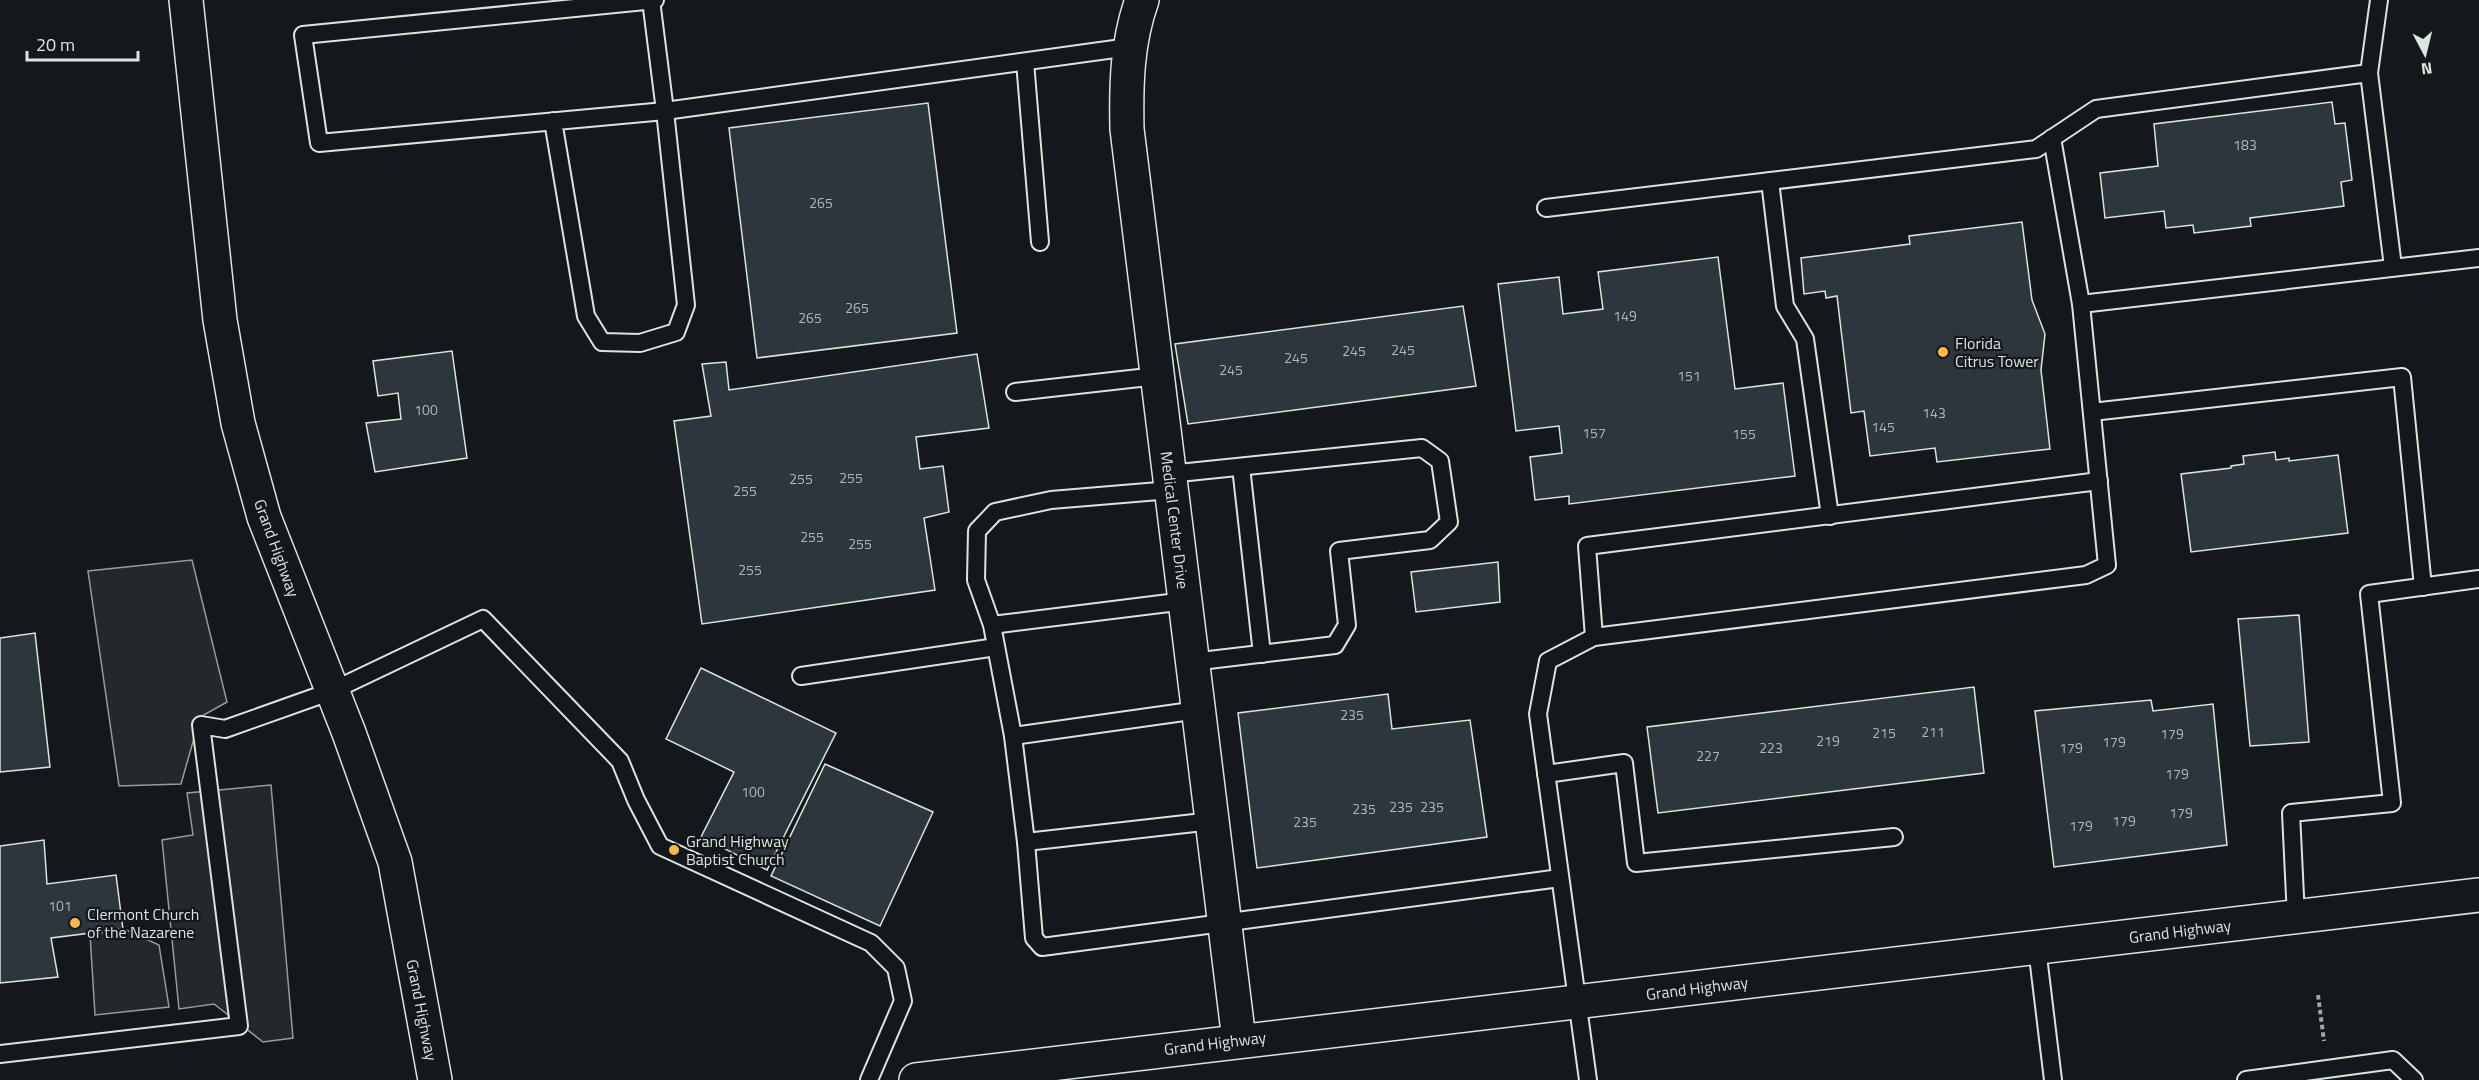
<svg xmlns="http://www.w3.org/2000/svg" width="2479" height="1080" font-family="'Titillium Web',sans-serif">
	<rect width="100%" height="100%" fill="#14181c"/>
	<g fill="#24282b" stroke="#939e99" stroke-width="1.5">
		<polygon points="192,560 227,702 200,717 181,784 119,786 88,571"/>
		<polygon points="271,785 293,1038 263,1042 214,1004 179,1009 162,840 193,835 187,793"/>
		<polygon points="126,930 159,945 169,1007 95,1015 90,934"/>
	</g>
	<g fill="#2c363c" stroke="#d8e6dc" stroke-width="1.5">
		<polygon points="2332,102 2335,124 2345,123 2352,180 2341,182 2344,206 2250,218 2251,226 2194,233 2193,225 2166,228 2164,211 2105,218 2100,173 2158,166 2154,124"/>
		<polygon points="928,103 957,333 757,358 729,128"/>
		<polygon points="2022,222 2032,300 2045,334 2041,370 2050,449 1937,462 1935,448 1870,456 1864,411 1851,413 1837,296 1826,298 1825,291 1804,294 1801,258 1910,244 1909,236"/>
		<polygon points="1718,257 1735,389 1783,383 1795,476 1569,504 1569,496 1535,500 1530,457 1562,453 1559,426 1516,431 1498,284 1559,277 1563,314 1603,309 1598,272"/>
		<polygon points="1463,306 1476,386 1188,424 1175,344"/>
		<polygon points="452,351 467,458 375,472 366,423 401,419 398,393 378,396 373,361"/>
		<polygon points="977,354 989,428 916,437 920,469 943,466 949,512 924,518 935,590 702,624 674,421 711,416 702,364 726,362 729,390"/>
		<polygon points="2275,452 2276,460 2289,458 2289,461 2338,455 2348,533 2191,552 2181,474 2231,468 2231,466 2244,464 2243,456"/>
		<polygon points="1498,562 1500,602 1416,612 1411,572"/>
		<polygon points="2299,615 2309,742 2250,746 2238,619"/>
		<polygon points="35,633 50,767 0,772 0,638"/>
		<polygon points="701,668 836,733 767,870 701,837 734,772 666,739"/>
		<polygon points="1974,687 1984,773 1658,813 1647,727"/>
		<polygon points="1388,694 1392,729 1470,720 1487,837 1257,868 1238,713"/>
		<polygon points="2151,700 2153,711 2213,704 2227,845 2054,867 2035,711"/>
		<polygon points="825,764 933,812 880,926 771,876"/>
		<polygon points="44,840 47,884 116,875 123,929 51,938 58,977 0,983 0,846"/>
	</g>
	<g fill="none" stroke-linecap="round" stroke-linejoin="round">
		<defs>
			<g id="lane">
				<polyline points="651,0 665,111 1129,47"/>
				<polyline points="1025,62 1040,242"/>
				<polyline points="2369,73 2379,0"/>
				<polyline points="553,121 586,316 602,342 640,343 676,332 686,305 665,111 319,143 303,35 655,0"/>
				<polyline points="2052,138 2081,304"/>
				<polyline points="1770,181 1785,306 1805,339 1830,516"/>
				<polyline points="1546,208 2036,149 2096,109 2369,73 2393,267"/>
				<polyline points="1015,392 1157,376"/>
				<polyline points="2092,412 2402,377 2423,587"/>
				<polyline points="1241,467 1262,654"/>
				<polyline points="1169,474 1422,448 1440,461 1449,522 1430,540 1339,551 1347,625 1335,645 1192,662"/>
				<polyline points="1171,490 1051,500 995,512 977,531 976,580 992,625 1013,736 1026,842 1034,938 1042,947 1560,878"/>
				<polyline points="992,625 1185,601"/>
				<polyline points="1594,637 1587,546 2099,481"/>
				<polyline points="801,676 996,647"/>
				<polyline points="1013,736 1198,710"/>
				<polyline points="1546,774 1624,763 1636,863 1894,837"/>
				<polyline points="1026,842 1212,821"/>
				<polyline points="2296,917 2291,813 2392,803 2369,594 2479,579"/>
				<polyline points="2037,948 2053,1080"/>
				<polyline points="0,1054 239,1026 201,725 225,729 332,691 483,619 620,761 636,800 660,846 871,943 896,968 903,1001 869,1080"/>
				<polyline points="1588,1080 1538,714 1548,661 1594,637 2086,575 2107,565 2081,304 2479,258"/>
				<polyline points="2246,1080 2393,1060 2414,1080"/>
			</g>
			<path id="street" d="M1142 0C1127 42 1126 84 1127 129L1239 1040"/>
			<g id="secondary">
				<polyline points="186,0 220,320 238,423 264,517 349,733 395,862 435,1080"/>
				<polyline points="916,1080 2479,895"/>
			</g>
		</defs>
		<use href="#lane" stroke="#d8e6dc" stroke-width="20"/>
		<use href="#street" stroke="#d8e6dc" stroke-width="36"/>
		<use href="#secondary" stroke="#d8e6dc" stroke-width="36"/>
		<polyline stroke="#9da8a2" stroke-width="4" stroke-dasharray="4.5 3" stroke-linecap="butt" points="2318,995 2324,1041"/>
		<use href="#lane" stroke="#14181c" stroke-width="16"/>
		<use href="#street" stroke="#14181c" stroke-width="33"/>
		<use href="#secondary" stroke="#14181c" stroke-width="33"/>
	</g>
	<g fill="#ffb74d" stroke="#14181c" stroke-width="2">
		<circle cx="1943" cy="352" r="6"/>
		<circle cx="674" cy="850" r="6"/>
		<circle cx="75" cy="923" r="6"/>
	</g>
	<g text-anchor="middle" stroke-width="4.5" stroke-linejoin="round" paint-order="stroke">
		<g font-size="14" fill="#adbab4">
			<text x="2245" y="150">183</text>
			<text x="821" y="208">265</text>
			<text x="857" y="313">265</text>
			<text x="1625" y="321">149</text>
			<text x="810" y="323">265</text>
			<text x="1403" y="355">245</text>
			<text x="1354" y="356">245</text>
			<text x="1296" y="363">245</text>
			<text x="1231" y="375">245</text>
			<text x="1689" y="381">151</text>
			<text x="426" y="415">100</text>
			<text x="1934" y="418">143</text>
			<text x="1883" y="432">145</text>
			<text x="1594" y="438">157</text>
			<text x="1744" y="439">155</text>
			<text x="851" y="483">255</text>
			<text x="801" y="484">255</text>
			<text x="745" y="496">255</text>
			<text x="812" y="542">255</text>
			<text x="860" y="549">255</text>
			<text x="750" y="575">255</text>
			<text x="1352" y="720">235</text>
			<text x="1933" y="737">211</text>
			<text x="1884" y="738">215</text>
			<text x="2172" y="739">179</text>
			<text x="1828" y="746">219</text>
			<text x="2114" y="747">179</text>
			<text x="1771" y="753">223</text>
			<text x="2071" y="753">179</text>
			<text x="1708" y="761">227</text>
			<text x="2177" y="779">179</text>
			<text x="753" y="797">100</text>
			<text x="1401" y="812">235</text>
			<text x="1432" y="812">235</text>
			<text x="1364" y="814">235</text>
			<text x="2181" y="818">179</text>
			<text x="2124" y="826">179</text>
			<text x="1305" y="827">235</text>
			<text x="2081" y="831">179</text>
			<text x="60" y="911">101</text>
		</g>
		<g font-size="16" fill="#d8e6dc" stroke="#14181c" text-anchor="start">
			<text x="1955" y="349">Florida<tspan x="1955" dy="18">Citrus Tower</tspan></text>
			<text x="686" y="847">Grand Highway<tspan x="686" dy="18">Baptist Church</tspan></text>
			<text x="87" y="920">Clermont Church<tspan x="87" dy="18">of the Nazarene</tspan></text>
		</g>
		<g font-size="16" fill="#d8e6dc" stroke="#14181c">
			<text transform="translate(1175 520) rotate(83)" y="6">Medical Center Drive</text>
			<text transform="translate(277 548) rotate(70)" y="6">Grand Highway</text>
			<text transform="translate(2180 931) rotate(-7)" y="6">Grand Highway</text>
			<text transform="translate(1697 988) rotate(-7)" y="6">Grand Highway</text>
			<text transform="translate(422 1010) rotate(79)" y="6">Grand Highway</text>
			<text transform="translate(1215 1043) rotate(-7)" y="6">Grand Highway</text>
		</g>
	</g>
	<g transform="translate(2425 54) rotate(173)" stroke="#14181c" stroke-width="4.5" paint-order="stroke">
	<path d="M0-4.5L10 22L0 15L-10 22Z" fill="#d8e6dc"/>
	<text y="-9" font-size="16" font-weight="bold" text-anchor="middle" fill="#d8e6dc">N</text>
	</g>
	<path d="M27 51v9h111v-9" fill="none" stroke="#d8e6dc" stroke-width="3"/>
	<text x="36" y="51" font-size="18" fill="#d8e6dc" stroke="#14181c" stroke-width="4.5" paint-order="stroke">20 m</text>
</svg>
